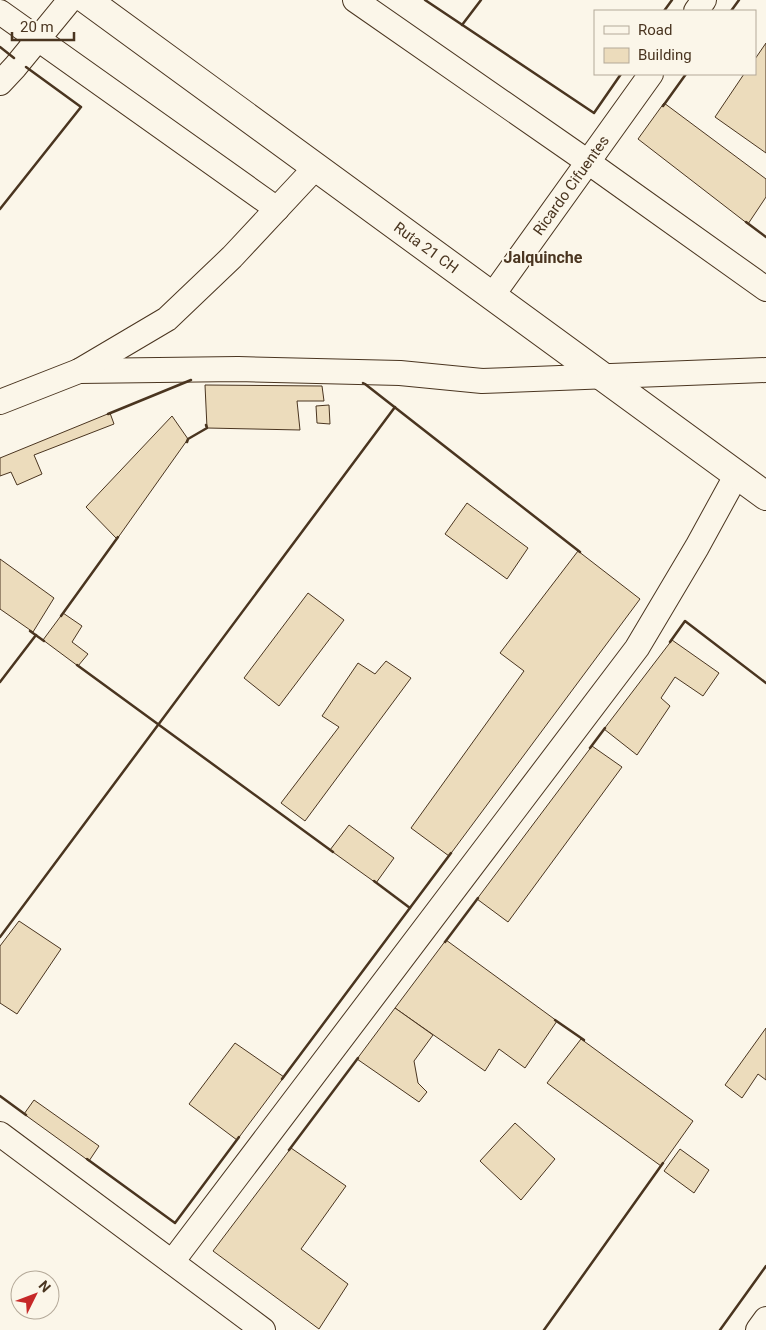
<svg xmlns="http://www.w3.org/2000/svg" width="766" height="1330" font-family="Roboto,sans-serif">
	<rect width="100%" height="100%" fill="#fbf6e9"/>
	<g fill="#ecdcbc" stroke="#4a3520">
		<polygon points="766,43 766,153 715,117 744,74 755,74 755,59"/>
		<polygon points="664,103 766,179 766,197 748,224 638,139"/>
		<polygon points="205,385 322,386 324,401 297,401 300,430 207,428"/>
		<polygon points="329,405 330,424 317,423 316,406"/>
		<polygon points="110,413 114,424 34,455 42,474 17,485 11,472 0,476 0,458"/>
		<polygon points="172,416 188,439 117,539 86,507"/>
		<polygon points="467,503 528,548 507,579 445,534"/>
		<polygon points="578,551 640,599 449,856 411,828 524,671 500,653"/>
		<polygon points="0,559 54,598 33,632 0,609"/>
		<polygon points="308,593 344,620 279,706 244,678"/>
		<polygon points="63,613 82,626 72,642 88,654 78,666 43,640"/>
		<polygon points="672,640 719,673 703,696 675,677 661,698 670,706 637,755 604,729"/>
		<polygon points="386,661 411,678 305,821 281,803 339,727 322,716 358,663 375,674"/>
		<polygon points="592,746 622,767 508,922 477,899"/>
		<polygon points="349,825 394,858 376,883 330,850"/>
		<polygon points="19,921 61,949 17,1014 0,1003 0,946"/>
		<polygon points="446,940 557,1021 525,1068 499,1049 485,1071 395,1008"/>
		<polygon points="395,1008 433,1035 414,1061 418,1083 427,1092 419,1102 357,1059"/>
		<polygon points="766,1028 766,1080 758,1074 742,1098 725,1085"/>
		<polygon points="581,1039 693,1121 661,1166 547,1083"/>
		<polygon points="235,1043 284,1077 237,1140 189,1104"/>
		<polygon points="34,1100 99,1146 89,1161 24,1114"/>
		<polygon points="515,1123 555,1159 521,1200 480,1161"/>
		<polygon points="291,1148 346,1186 301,1249 348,1284 319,1329 213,1251"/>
		<polygon points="680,1149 709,1170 694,1193 664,1171"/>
	</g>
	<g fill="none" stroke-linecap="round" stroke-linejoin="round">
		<defs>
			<g id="minor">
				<polyline points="355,0 588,162 766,289"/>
				<polyline points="696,11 704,0"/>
				<polyline points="0,12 277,209"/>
				<polyline points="0,83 15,67 70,0"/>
				<path id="s1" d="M492 296 651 74"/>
				<polyline points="79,371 238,369 400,373 482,381 766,370"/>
				<polyline points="0,402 79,371 167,319 232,257 316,167"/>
				<polyline points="0,1134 263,1330"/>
				<polyline points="172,1262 637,648 697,547 737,474"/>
				<polyline points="758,1330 766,1319"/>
			</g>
			<g id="highway">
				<path id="s2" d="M87 0 766 496"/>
			</g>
		</defs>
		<use href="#minor" stroke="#4a3520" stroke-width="26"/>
		<use href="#highway" stroke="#4a3520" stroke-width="30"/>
		<use href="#minor" stroke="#fbf6e9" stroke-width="24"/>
		<use href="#highway" stroke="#fbf6e9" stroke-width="28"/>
		<g stroke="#4a3520" stroke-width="2.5">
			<polyline points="425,0 594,113 621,74"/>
			<polyline points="664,11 672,0"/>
			<polyline points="731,11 739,0"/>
			<polyline points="462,25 481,0"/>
			<polyline points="0,47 14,58"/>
			<polyline points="663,106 686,74"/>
			<polyline points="0,209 81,107 26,67"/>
			<polyline points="746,222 766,237"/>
			<polyline points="363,383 365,384 580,552"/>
			<polyline points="108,414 191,380"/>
			<polyline points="187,442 188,439 207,428 206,425"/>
			<polyline points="61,616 118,537"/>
			<polyline points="30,631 44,641"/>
			<polyline points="670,642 685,621 766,683"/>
			<polyline points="77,665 333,852"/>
			<polyline points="0,682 36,635"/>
			<polyline points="590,748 605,728"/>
			<polyline points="374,881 410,908"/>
			<polyline points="0,937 395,407"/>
			<polyline points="445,942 478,898"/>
			<polyline points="555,1020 584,1040"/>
			<polyline points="282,1079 451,853"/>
			<polyline points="0,1096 26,1115"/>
			<polyline points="289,1150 358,1058"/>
			<polyline points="87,1159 175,1223 239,1137"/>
			<polyline points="544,1330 663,1163"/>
			<polyline points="720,1330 766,1266"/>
		</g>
	</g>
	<g text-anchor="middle" stroke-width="4" stroke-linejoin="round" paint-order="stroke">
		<g font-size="15" fill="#4a3520" stroke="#fbf6e9">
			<text dy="5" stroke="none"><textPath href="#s1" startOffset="136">Ricardo Cifuentes</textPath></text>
			<text dy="5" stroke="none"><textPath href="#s2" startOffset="420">Ruta 21 CH</textPath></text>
		</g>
		<g font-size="16" font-weight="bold" fill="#4a3520" stroke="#fbf6e9">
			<text x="543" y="263">Jalquinche</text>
		</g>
	</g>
	<rect x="594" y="10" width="162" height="65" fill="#fbf6e9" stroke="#b4a999"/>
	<rect x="604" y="26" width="25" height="8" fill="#fbf6e9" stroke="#b4a999"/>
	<text x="638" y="35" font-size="15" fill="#4a3520">Road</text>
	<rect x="604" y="48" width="25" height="15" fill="#ecdcbc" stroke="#b4a999"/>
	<text x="638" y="60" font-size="15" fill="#4a3520">Building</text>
	<g transform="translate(35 1295) rotate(48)"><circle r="24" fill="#fbf6e9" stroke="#b4a999"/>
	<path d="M0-4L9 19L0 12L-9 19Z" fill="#c62828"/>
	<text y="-8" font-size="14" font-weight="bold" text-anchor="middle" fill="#4a3520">N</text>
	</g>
	<path d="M12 32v8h62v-8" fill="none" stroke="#4a3520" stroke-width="2.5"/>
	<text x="20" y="32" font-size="15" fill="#4a3520" stroke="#fbf6e9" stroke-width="4" paint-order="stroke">20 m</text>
</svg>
